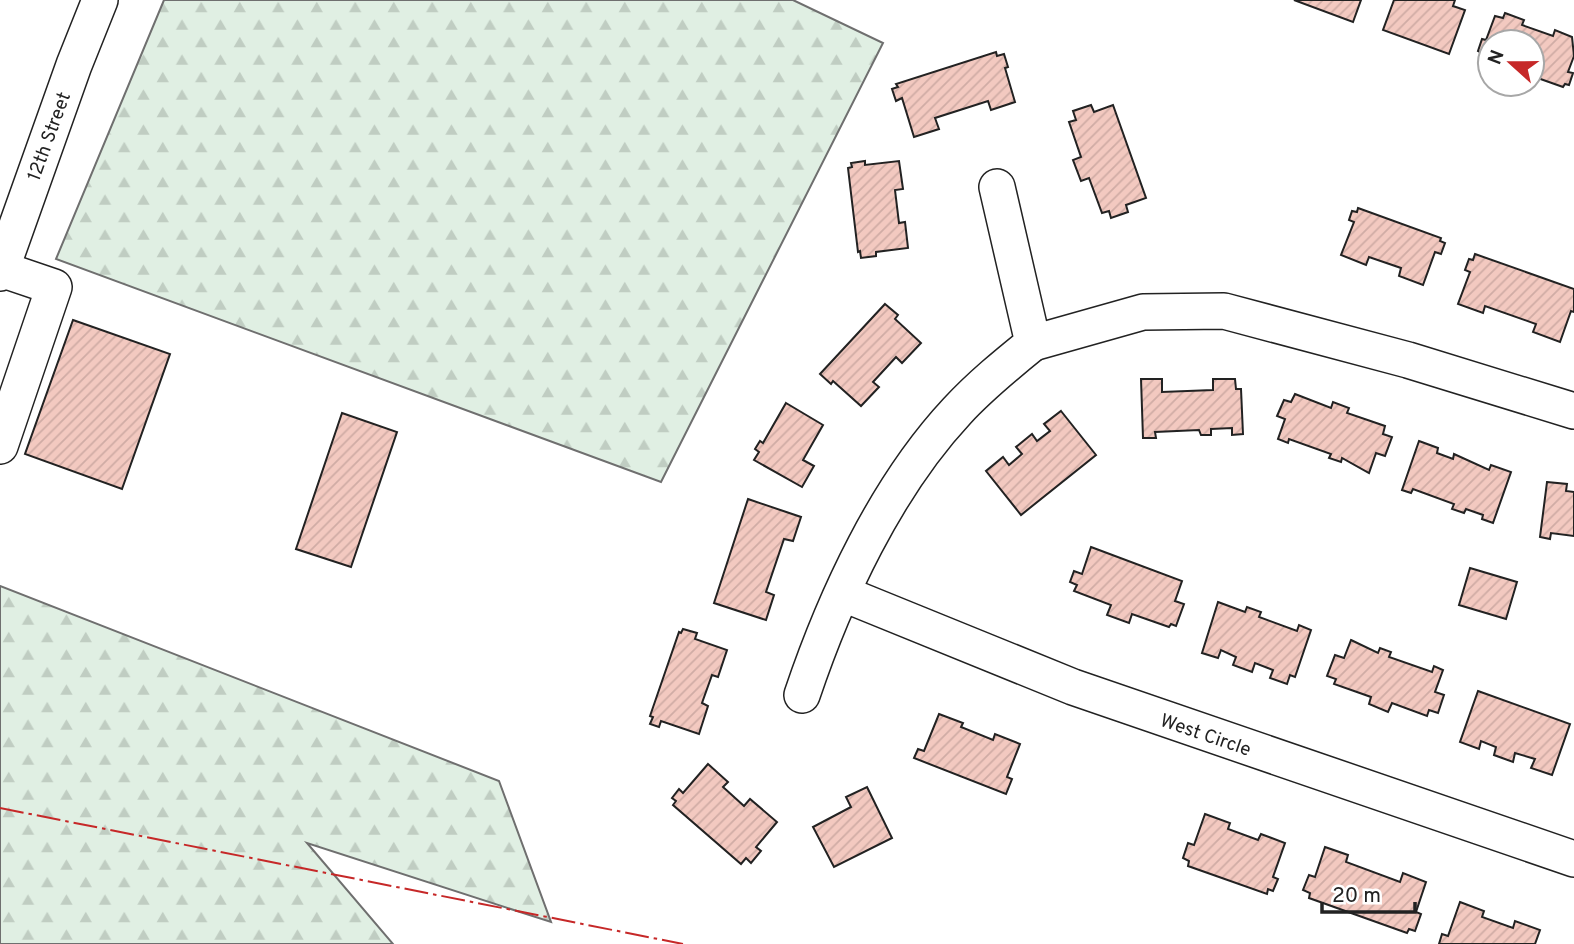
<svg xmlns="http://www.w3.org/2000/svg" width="1574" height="944" font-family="Overpass,sans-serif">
	<defs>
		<pattern id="forest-firs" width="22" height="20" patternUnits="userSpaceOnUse" patternTransform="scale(1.75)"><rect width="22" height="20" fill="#e0efe3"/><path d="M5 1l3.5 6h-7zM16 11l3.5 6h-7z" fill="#c0cdc2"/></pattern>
		<pattern id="building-hatch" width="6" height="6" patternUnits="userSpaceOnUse" patternTransform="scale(1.75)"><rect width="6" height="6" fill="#f3c9c0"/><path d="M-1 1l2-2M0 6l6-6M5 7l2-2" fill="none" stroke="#d0aca5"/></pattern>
	</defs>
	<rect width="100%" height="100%" fill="#fff"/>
	<g fill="url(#forest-firs)" stroke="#6f6f6f" stroke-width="2">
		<polygon points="164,0 793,0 883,43 661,482 56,259"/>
		<polygon points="0,586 499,781 551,922 307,843 393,944 0,944"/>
	</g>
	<g fill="url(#building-hatch)" stroke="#222" stroke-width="2">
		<polygon points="1294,0 1361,0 1353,22"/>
		<polygon points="1394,0 1455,0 1453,6 1465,10 1449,54 1383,30"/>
		<polygon points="1505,13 1524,20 1522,25 1553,36 1555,30 1572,37 1574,56 1568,72 1573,73 1569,85 1565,84 1563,87 1532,76 1532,42 1490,42 1490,60 1480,57 1482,53 1478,51 1482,39 1486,40 1495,16 1503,18"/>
		<polygon points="996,52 997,56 1004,54 1008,67 1005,68 1015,102 991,110 988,101 935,118 939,129 914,137 902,98 896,101 892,89 898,87 896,84"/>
		<polygon points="1091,105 1094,112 1113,105 1146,198 1126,205 1128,212 1111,218 1109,211 1102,213 1089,178 1081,181 1073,160 1081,157 1069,122 1076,120 1073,111"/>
		<polygon points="865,161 865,165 899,161 903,189 895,190 899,223 905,222 908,248 876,252 876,256 861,258 860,251 858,252 848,168 852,167 851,163"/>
		<polygon points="1358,208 1441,238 1440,241 1445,243 1441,254 1435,252 1423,285 1399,276 1401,268 1369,257 1366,265 1341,255 1354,222 1349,220 1352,211 1357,212"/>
		<polygon points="1475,254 1574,289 1574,312 1571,311 1560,342 1533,332 1536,324 1485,306 1483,313 1458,304 1470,272 1465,270 1469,259 1473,260"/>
		<polygon points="885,304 898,315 895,319 921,343 902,363 896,357 873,382 879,387 861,406 833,381 831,384 820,374"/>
		<polygon points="73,320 170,354 122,489 25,454"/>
		<polygon points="1141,379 1162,379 1162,392 1213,390 1213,379 1235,379 1236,389 1241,389 1243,434 1232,435 1232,428 1211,429 1211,435 1201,435 1199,430 1155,432 1156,438 1143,438"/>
		<polygon points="1295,394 1331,408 1333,402 1349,408 1347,413 1385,426 1383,434 1392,437 1385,456 1376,453 1369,473 1342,458 1341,462 1329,458 1331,454 1289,439 1288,443 1278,439 1285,419 1277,416 1284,400 1291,402"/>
		<polygon points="786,403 823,425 803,460 814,466 802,487 754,460 759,452 755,449 760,441 763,443"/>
		<polygon points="1061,411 1096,455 1021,515 986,471 1003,457 1009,465 1022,454 1016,447 1032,434 1037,441 1050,431 1044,424"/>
		<polygon points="342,413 397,432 351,567 296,549"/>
		<polygon points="1419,441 1438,448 1437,453 1453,459 1454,454 1489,470 1491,465 1511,472 1493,523 1482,519 1483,515 1466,509 1464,513 1452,509 1454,504 1413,489 1411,493 1402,490"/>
		<polygon points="1547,482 1567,484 1566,491 1574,492 1574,536 1551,533 1550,539 1540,537"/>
		<polygon points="748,499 801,517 793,541 784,539 766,592 774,595 766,620 714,603"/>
		<polygon points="1091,547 1182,581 1175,601 1184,604 1176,626 1171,624 1169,627 1132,614 1129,623 1107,615 1111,605 1074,591 1077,585 1070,582 1074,571 1082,574"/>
		<polygon points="1470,568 1517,582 1506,619 1459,605"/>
		<polygon points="1218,602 1245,612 1247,607 1261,612 1259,617 1297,631 1299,625 1311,630 1295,677 1290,675 1287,684 1270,678 1273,670 1255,663 1252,672 1233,665 1236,657 1221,650 1218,658 1202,653"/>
		<polygon points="683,629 697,633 695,639 727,650 718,677 712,675 702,703 708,706 699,734 661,721 659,727 650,724 653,717 650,716 679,632 681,633"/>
		<polygon points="1351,640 1378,653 1380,648 1391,652 1389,657 1432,672 1434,666 1443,670 1435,692 1444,695 1438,713 1429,710 1427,716 1392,703 1388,712 1369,704 1371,697 1334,684 1336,679 1327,676 1335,655 1344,658"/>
		<polygon points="1478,691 1570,724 1552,775 1531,768 1535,759 1515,753 1513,762 1494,755 1496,747 1481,741 1479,749 1460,742"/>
		<polygon points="939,714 963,723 961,727 993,740 995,734 1020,744 1007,777 1012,779 1006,794 914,758 918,749 924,751"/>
		<polygon points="708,764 728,782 723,787 744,806 750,799 777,822 756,847 761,851 751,863 746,858 741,864 673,805 676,801 672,798 679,789 683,793"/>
		<polygon points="867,787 892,838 834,867 813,827 851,807 846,797"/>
		<polygon points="1205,814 1230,823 1228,829 1258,840 1261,834 1285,843 1273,877 1278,879 1273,891 1268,889 1267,894 1188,866 1189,861 1183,858 1188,843 1194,845"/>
		<polygon points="1325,847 1348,855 1346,862 1400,882 1403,873 1426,882 1416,912 1421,914 1415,931 1409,929 1407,933 1309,898 1310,893 1303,890 1309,875 1315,877"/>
		<polygon points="1460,902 1484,911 1482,917 1513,928 1515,921 1540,930 1535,944 1439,944 1442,934 1448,936"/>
	</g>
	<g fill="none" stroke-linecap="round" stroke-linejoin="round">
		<defs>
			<g id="minor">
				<polyline points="0,273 74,65 100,0"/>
				<polyline points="1033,343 1143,312 1224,311 1408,360 1574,411"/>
				<polyline points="0,446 54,287 1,269"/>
				<polyline points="844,594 1073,687 1574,859"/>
				<path d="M802 695C835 597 886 487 957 411 980 386 1007 364 1033 343L997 187"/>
			</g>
		</defs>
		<use href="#minor" stroke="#222" stroke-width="38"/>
		<use href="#minor" stroke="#fff" stroke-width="35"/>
		<polyline stroke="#c62828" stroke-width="2" stroke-dasharray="24 5 3.5 5" stroke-linecap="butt" points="0,808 683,944"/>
	</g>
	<g text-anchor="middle" stroke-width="5" stroke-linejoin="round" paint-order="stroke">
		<g font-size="19" fill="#222" stroke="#fff">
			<text transform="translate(48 136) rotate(-70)" y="7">12th Street</text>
			<text transform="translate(1206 734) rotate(19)" y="7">West Circle</text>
		</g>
	</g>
	<g transform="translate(1511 63) rotate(291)"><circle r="33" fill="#ffffff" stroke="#a7a7a7" stroke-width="2"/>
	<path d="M0-5L12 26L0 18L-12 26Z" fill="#c62828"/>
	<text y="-10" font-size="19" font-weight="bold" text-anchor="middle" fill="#222222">N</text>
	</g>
	<path d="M1322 902v10h93v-10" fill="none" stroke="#222222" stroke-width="3.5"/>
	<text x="1332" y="902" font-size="21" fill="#222222" stroke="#ffffff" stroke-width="5" paint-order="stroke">20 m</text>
</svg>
